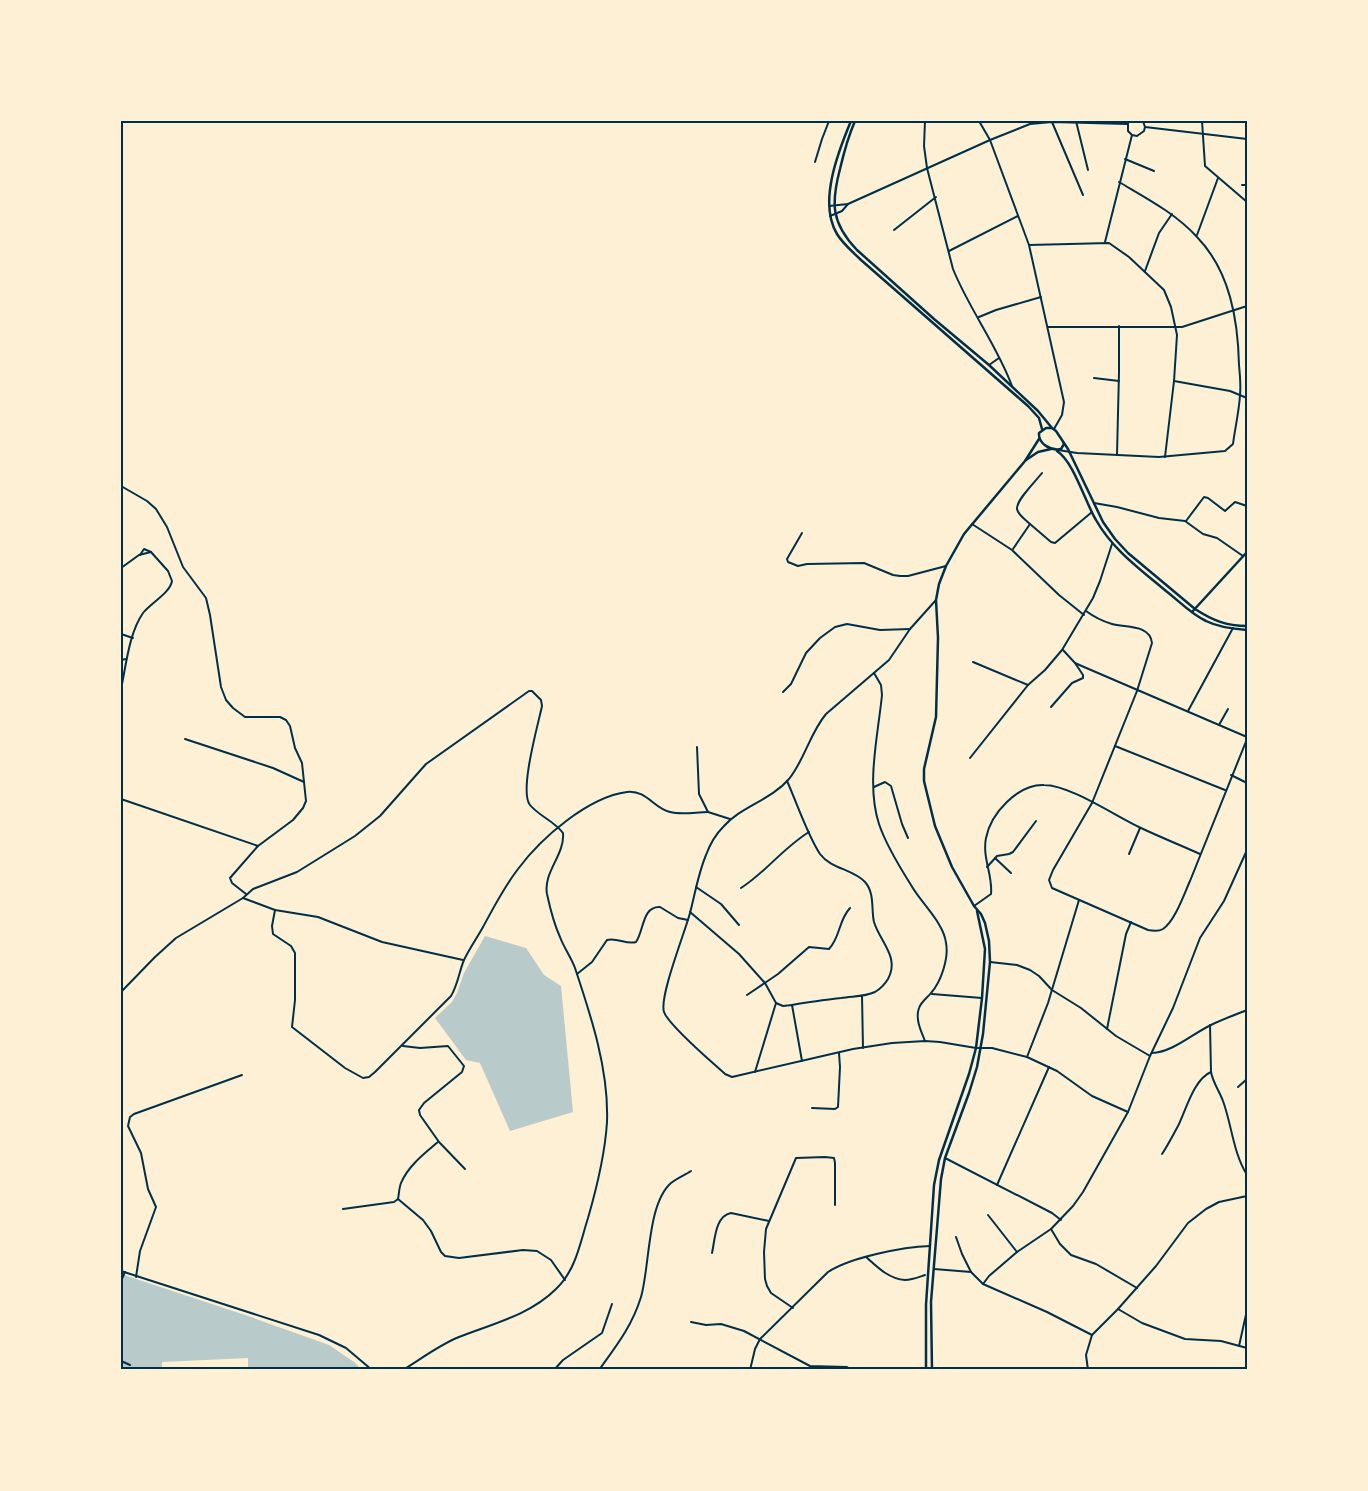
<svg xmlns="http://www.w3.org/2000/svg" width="1368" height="1491" font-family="Commissioner,sans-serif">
	<rect width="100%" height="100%" fill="#fdf0d5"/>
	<g fill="#b9caca">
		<polygon points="485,936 526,948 544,975 561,986 573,1112 510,1131 480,1063 466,1060 435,1018 452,1002 457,993 464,973"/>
		<polygon points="121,1274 248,1316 329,1345 354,1362 362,1370 248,1370 248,1358 162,1362 162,1370 121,1370"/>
	</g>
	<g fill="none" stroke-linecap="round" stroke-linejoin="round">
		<g stroke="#003049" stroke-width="2">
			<path d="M925 121 924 146 927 168 953 269C969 309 997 345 1012 386"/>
			<polyline points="979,121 990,140 1029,245 1064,402 1062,415 1054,429"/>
			<polyline points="1076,121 1088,170"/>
			<polyline points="1128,121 1128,131 1132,135 1137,136 1144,131 1145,127 1143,121"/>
			<polyline points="1202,121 1205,166 1247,202"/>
			<polyline points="1052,122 1083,195"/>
			<polyline points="1145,127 1247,139"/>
			<polyline points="1125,159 1154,171"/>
			<polyline points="815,162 822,139 829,121"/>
			<polyline points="1242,185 1247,185"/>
			<polyline points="829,206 848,204 990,140 1030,124 1052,122 1127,124"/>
			<polyline points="830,216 842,211 848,204"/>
			<polyline points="894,230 936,197"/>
			<polyline points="1197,235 1218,178"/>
			<polyline points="1105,242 1132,135"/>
			<polyline points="1029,245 1109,243 1129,257 1164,290 1171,307 1177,335 1174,381 1165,457"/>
			<polyline points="949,251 1018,216"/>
			<polyline points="1145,271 1159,233 1172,214"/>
			<polyline points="979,317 996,310 1041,297"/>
			<polyline points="1048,327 1182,327 1247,306"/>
			<polyline points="989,365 999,358"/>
			<polyline points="1094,378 1119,381"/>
			<polyline points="1174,381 1230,391 1247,398"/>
			<path d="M1058 450 1077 453 1159 457 1225 451 1233 444C1235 428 1239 412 1240 395 1241 385 1240 375 1239 365 1238 320 1230 271 1197 237 1175 213 1146 198 1119 182"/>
			<polyline points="1117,455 1119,372 1119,326"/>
			<polyline points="121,486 147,501 156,509 167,527 183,567 206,598 210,615 221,687 226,700 233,708 245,717 280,717 286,720 290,726 295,748 302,763 306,801 303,808 293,820 258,846"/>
			<polyline points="1094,503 1117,507 1159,518 1185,521 1203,534 1217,538 1243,556"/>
			<polyline points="1186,521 1204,497 1208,498 1225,511 1235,502 1247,506"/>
			<polyline points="972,524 1012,550 1059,595 1084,615"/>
			<path d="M1030 524C1026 520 1018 515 1017 509 1016 500 1036 481 1042 473"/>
			<polyline points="802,533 787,559 788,562 798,566 807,564 864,563 893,575 900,576 908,576 946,566"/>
			<polyline points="1013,549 1030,524 1051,542 1055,543 1092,512"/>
			<polyline points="140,555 144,549 151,552"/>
			<path d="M121 568 139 555 151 552 168 571 172 581C170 593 151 603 143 613 129 633 126 666 121 689"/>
			<path d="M936 600 910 629 889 660 826 714C810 733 805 759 789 779 771 800 742 806 724 826 716 834 710 844 706 855 698 874 695 894 690 913 685 932 659 997 664 1012 669 1026 712 1062 725 1074L732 1077 853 1049 892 1043 925 1041 940 1042 976 1048H992L1027 1057 1057 1071 1092 1096 1128 1112"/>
			<path d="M1086 611C1094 617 1102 621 1112 624 1125 628 1150 624 1152 643L1137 691 1092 803 1053 870 1049 880 1052 888 1148 930C1153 931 1158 932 1163 929 1175 921 1184 894 1190 881L1247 739"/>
			<polyline points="121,634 133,638"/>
			<polyline points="1063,650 1075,663 1084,667 1247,737"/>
			<polyline points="121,660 126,659"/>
			<polyline points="973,662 1028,685"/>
			<path d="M874 673 881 685 882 695C878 735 866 785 879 824 886 845 899 866 911 885 921 903 944 923 946 943 949 958 941 982 931 993 927 998 921 1002 919 1008 915 1019 921 1031 925 1041"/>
			<polyline points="783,692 791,684 806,653 820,638 835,627 847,624 880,630 910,629"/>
			<polyline points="1051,707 1072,683 1083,678 1083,675 1075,663"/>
			<polyline points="1188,711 1233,628"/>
			<polyline points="1219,725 1228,709"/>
			<polyline points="185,739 273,768 304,782"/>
			<polyline points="1115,746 1225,790"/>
			<polyline points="697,747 699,794 708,812 730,819"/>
			<polyline points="970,758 1028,685 1045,670 1062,650 1093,598 1100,581 1112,544"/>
			<polyline points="1231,775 1247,783"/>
			<path d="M787 781C797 803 807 834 820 854 831 869 853 869 865 882 875 893 871 910 874 922 880 942 900 957 888 979 885 984 880 989 875 992 864 997 852 996 841 998 825 1000 808 1002 792 1005"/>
			<polyline points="874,787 885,782 891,786 902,824 908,838"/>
			<polyline points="121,799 258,846 230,878 232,883 246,894"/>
			<polyline points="1129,854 1140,828"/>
			<polyline points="995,858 1011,873"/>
			<polyline points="987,867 997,856 1009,854 1013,852 1036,821"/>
			<polyline points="696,887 721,904 739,925"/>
			<path d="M741 888C766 872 783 848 809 832"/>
			<polyline points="243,898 275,910 318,917 382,942 463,960"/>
			<path d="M974 906 991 894C993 875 982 858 986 838 991 813 1018 784 1044 785 1070 785 1115 816 1141 828 1160 837 1180 845 1200 854"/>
			<path d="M275 910 272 926 273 934 291 946 295 953V1000L292 1027 345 1068 363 1078 369 1077 375 1072 451 996C458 984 459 972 464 960 469 949 477 938 483 927 494 907 504 887 518 869 541 838 588 797 627 792 647 790 653 808 670 812 682 815 696 812 708 812"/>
			<polyline points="690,912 739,954 765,983 776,1003 783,1006 792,1005 802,1061"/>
			<polyline points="990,962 1017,965 1030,970 1039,976 1052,990 1081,1008 1116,1036 1150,1056"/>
			<path d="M577 974 592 962 607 940C617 937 626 945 636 942 644 931 642 906 660 907L678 918 688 920"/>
			<path d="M121 992 155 957 176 938 243 898 253 889 297 872 355 836 380 816 426 764 529 691H532L541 700 542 706C538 725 519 791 530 805 539 816 554 821 563 833 565 855 543 872 547 894 550 908 554 924 560 937 564 948 571 957 575 968 591 1016 609 1070 607 1122 605 1154 597 1187 588 1218 580 1243 576 1270 556 1289 530 1315 492 1324 459 1337 439 1345 421 1359 403 1370"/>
			<polyline points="932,994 982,998"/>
			<path d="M747 995 778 974 809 947 829 949C841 936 838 921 850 908"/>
			<polyline points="862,996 863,1048"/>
			<polyline points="1107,1029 1126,934 1131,922"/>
			<polyline points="403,1046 420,1048 448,1046 464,1066 462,1072 424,1103 419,1110 420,1115 439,1142 465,1169"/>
			<path d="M1152 1053C1173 1052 1192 1034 1211 1025 1223 1019 1235 1015 1247 1010"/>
			<polyline points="1027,1057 1048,1003 1079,900"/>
			<polyline points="755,1072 776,1003"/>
			<path d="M1211 1072C1213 1083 1219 1090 1223 1101 1232 1126 1233 1152 1247 1175"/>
			<polyline points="1238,1087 1247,1079"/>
			<polyline points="812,1108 835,1109 838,1107 840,1067 839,1053"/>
			<path d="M1162 1154C1168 1145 1173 1135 1178 1126 1186 1110 1194 1079 1211 1072L1210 1025"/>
			<polyline points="945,1158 1052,1213 1061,1220"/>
			<polyline points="997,1185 1049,1067"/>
			<polyline points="398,1199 423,1220 431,1231 441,1252 445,1256 459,1258 523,1250 537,1251 551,1260 565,1280"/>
			<path d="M398 1199C399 1194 399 1188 401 1183 408 1166 425 1153 438 1142"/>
			<polyline points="343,1209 394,1202 398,1199"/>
			<polyline points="988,1215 1017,1252"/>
			<polyline points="1051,1229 1060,1244 1071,1255 1096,1264 1137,1288"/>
			<polyline points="956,1237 962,1254 971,1272"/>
			<path d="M712 1253C715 1240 715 1216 731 1213L769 1221"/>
			<path d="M866 1257C877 1267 889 1279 905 1280 912 1280 919 1277 925 1275"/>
			<polyline points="934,1269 971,1272 983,1284 1047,1312 1092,1335"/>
			<polyline points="121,1271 319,1335 346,1348 372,1370"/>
			<polyline points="136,1277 140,1251 156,1207 148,1189 141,1153 128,1126 130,1117 134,1114 242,1075"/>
			<polyline points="121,1281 125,1272"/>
			<polyline points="983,1284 989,1276 1017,1252 1051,1229 1073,1206 1083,1192 1128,1112 1150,1056 1173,1008 1200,938 1224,901 1247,850"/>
			<polyline points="793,1308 771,1293 767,1286 765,1279 764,1252 766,1229 796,1158 825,1157 834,1158 835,1163 835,1205"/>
			<polyline points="1118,1309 1142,1323 1185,1339 1221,1341 1247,1348"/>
			<polyline points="691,1322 706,1325 721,1324 744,1331 810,1366 847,1367 851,1370"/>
			<polyline points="1239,1346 1247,1310"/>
			<polyline points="121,1361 130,1365"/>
			<polyline points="554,1370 563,1360 602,1333 612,1304"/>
			<path d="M599 1370C617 1345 632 1326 641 1297 650 1266 647 1204 671 1183 677 1178 685 1175 691 1171"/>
			<path d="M750 1370 755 1349 760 1339 828 1272C851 1257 903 1247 930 1246"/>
			<polyline points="1088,1370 1086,1355 1092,1335 1118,1309 1156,1266 1188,1223 1206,1209 1219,1202 1247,1196"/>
		</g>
		<polyline stroke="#003049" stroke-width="2.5" points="1192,612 1247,552"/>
		<g stroke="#003049" stroke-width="2.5">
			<path d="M851 121C838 152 818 203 837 234 843 244 853 252 861 260L1028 406 1039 418 1042 429"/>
			<path d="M855 121C848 137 844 152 840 169 831 203 831 223 857 250L934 319 989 365 1038 411 1052 428"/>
			<path d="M1063 442 1064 444 1061 449C1051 451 1038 444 1039 433L1046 428H1052L1056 431 1068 449 1103 522 1115 539 1128 553 1195 609C1212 620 1226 626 1247 626"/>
			<path d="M1057 451C1074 462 1085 502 1096 520 1113 550 1140 569 1166 591 1179 601 1191 614 1206 621 1218 627 1233 629 1247 630"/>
			<polyline points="1026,460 1038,452 1051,449"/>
			<polyline points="926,1370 926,1305 934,1185 939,1160 969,1074 976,1048 982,998 985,949 977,911"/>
			<polyline points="932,1370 931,1302 941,1179 945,1158 969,1093 977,1067 983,1034 990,962 989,941 985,923 981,914 974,906 952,867 935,826 924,781 924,769 936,717 938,638 936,600 939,584 946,566 964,534 1025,461 1039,439"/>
		</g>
	</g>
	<rect width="1368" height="1491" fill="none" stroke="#fdf0d5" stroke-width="245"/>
	<rect x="122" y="122" width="1124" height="1246" fill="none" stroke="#003049" stroke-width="2"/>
</svg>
